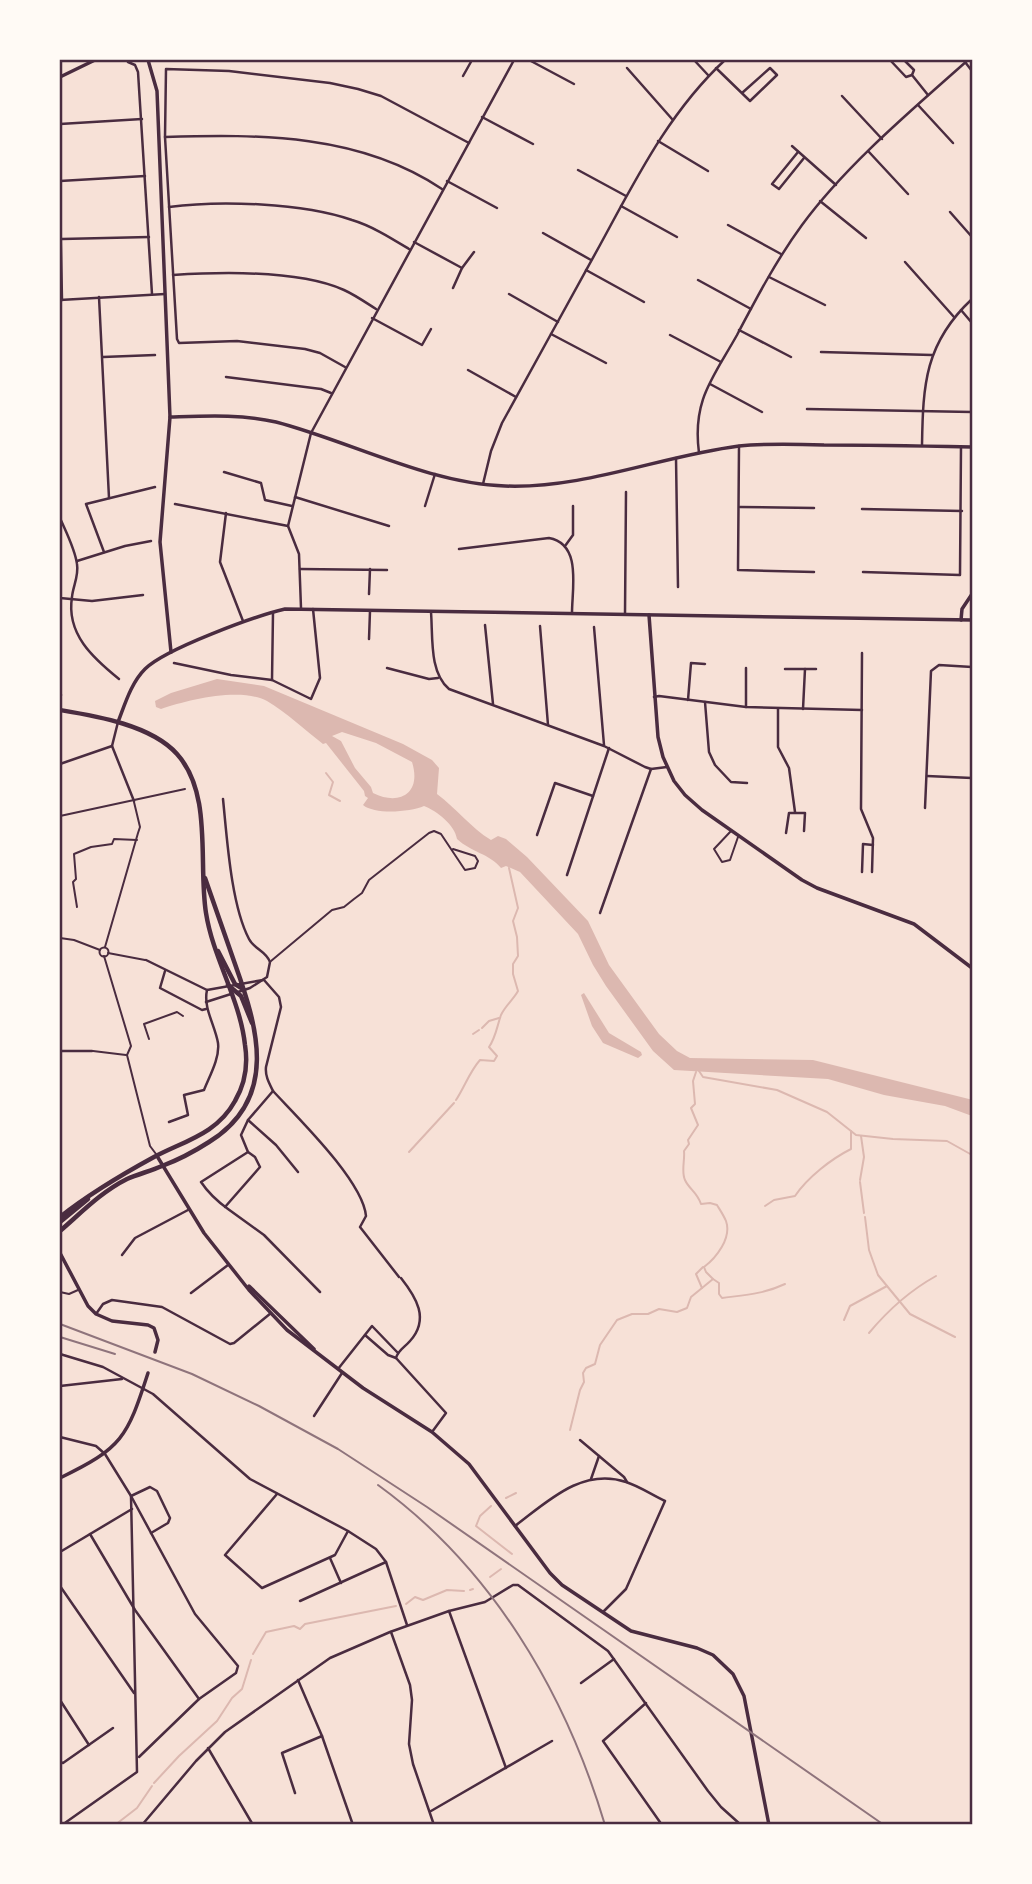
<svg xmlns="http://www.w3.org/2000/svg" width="1032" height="1884" font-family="'Noto Serif',serif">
	<rect width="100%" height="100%" fill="#f7e1d7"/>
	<g fill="#dcb8b0" fill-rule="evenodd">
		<path d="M217 679 264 686 403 744 432 760 439 768 437 794C456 808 471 828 491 840L498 836 506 839 527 857 588 921 609 965 659 1034 677 1051 690 1058 813 1060 969 1099 972 1100V1116L945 1106 884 1095 828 1079 674 1070 653 1051 606 986 593 965 578 934 520 872 506 866 501 868C490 854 471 852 457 839 455 825 437 811 424 806 410 812 375 815 363 805L368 798 365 796 364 791 326 743 323 744C305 730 286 712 267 701 240 687 188 700 161 709L156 707 155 701 171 693ZM342 732 376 743 412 762C422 794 399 806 373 793L371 787 355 768 341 741 332 736Z"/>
		<polygon points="584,993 609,1033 641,1052 642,1055 638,1058 603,1043 592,1026 581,995"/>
	</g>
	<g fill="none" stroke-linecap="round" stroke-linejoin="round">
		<g stroke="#dcb8b0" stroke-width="2">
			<polyline points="326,773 333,782 329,795 340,801"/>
			<polyline points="482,1028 489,1021 499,1018"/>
			<polyline points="473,1034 479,1030"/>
			<polyline points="699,1071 703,1077 777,1090 827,1112 856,1135 893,1139 947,1141 972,1155"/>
			<path d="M456 1100C464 1088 470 1071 480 1060L494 1061 497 1056 489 1047C496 1037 497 1026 501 1015 505 1006 513 1000 518 991L513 974V964L518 956 517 937 513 921 518 908 509 868"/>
			<polyline points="409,1152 454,1103"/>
			<polyline points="860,1180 864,1157 861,1136"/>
			<polyline points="860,1182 864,1213"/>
			<path d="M765 1206 774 1200 795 1196C807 1178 831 1159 851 1149V1131"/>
			<polyline points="865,1217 869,1250 878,1275 887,1286 910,1314 955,1337"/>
			<path d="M713 1279 719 1283V1294L722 1298C744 1295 764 1294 785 1284"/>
			<polyline points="702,1288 696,1274 703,1267"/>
			<polyline points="844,1320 850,1306 887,1286"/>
			<path d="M869 1333C889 1309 909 1291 936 1276"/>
			<path d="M570 1430 580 1390 584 1382 583 1373 586 1368 595 1364 600 1345 617 1320 632 1314H648L659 1309 677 1312 687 1308 691 1297 713 1279 706 1272 704 1267C716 1258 732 1238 726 1221 724 1216 720 1210 717 1205L710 1203 701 1204C697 1192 689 1189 685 1180 681 1171 685 1161 684 1151L689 1144 688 1140 698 1125 691 1108 695 1104 693 1081 696 1072"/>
			<polyline points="506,1498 516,1493"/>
			<polyline points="491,1506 480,1516 476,1526 512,1554"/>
			<polyline points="490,1577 501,1569"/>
			<polyline points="470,1590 473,1589"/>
			<polyline points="406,1604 415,1597 423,1600 447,1590 464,1591"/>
			<polyline points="253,1654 266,1632 294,1626 300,1629 305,1624 396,1606"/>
			<polyline points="154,1783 179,1756 217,1721 232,1698 242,1689 251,1660"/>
			<polyline points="115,1825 137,1808 152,1786"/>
		</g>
		<g stroke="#4a2c40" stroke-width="2">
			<polyline points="731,831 714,849 722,862 730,860 738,837"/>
			<polyline points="77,907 73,882 76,879 74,854 91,847 112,844 114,839 137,840"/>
			<polyline points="271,961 332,910 344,907 354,899 362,893 369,880 429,833 434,831 441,834 465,870 475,868 478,861 475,856 453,849"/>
			<polyline points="149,1039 144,1024 177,1012 183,1016"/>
			<polyline points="60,1292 69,1294 78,1290"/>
		</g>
		<g stroke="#4a2c40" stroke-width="2">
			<polyline points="60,816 185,789"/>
			<polyline points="60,938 74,940 100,950"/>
			<polyline points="105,947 138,833 140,827 134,802"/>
			<circle cx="104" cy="952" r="4.5"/>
			<polyline points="108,953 145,960"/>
			<polyline points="104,956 131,1046 127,1055 150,1146 156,1154"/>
			<polyline points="93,1051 126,1055"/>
		</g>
		<g stroke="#4a2c40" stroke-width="2.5">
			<polyline points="529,60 574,84"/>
			<polyline points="694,60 708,75"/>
			<polyline points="890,60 906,77 912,75"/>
			<polyline points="904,60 914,70 912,75 928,95"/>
			<polyline points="128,62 135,65 138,72 152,294"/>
			<polyline points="965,62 972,71"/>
			<polyline points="627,68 672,119"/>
			<polyline points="716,68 750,101 777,75 770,68 742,93"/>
			<polyline points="463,76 472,60"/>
			<polyline points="842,96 882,139"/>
			<polyline points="918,105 953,143"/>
			<polyline points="482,117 533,144"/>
			<polyline points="60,124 142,119"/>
			<path d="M165 137C261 134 360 134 442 189"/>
			<polyline points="658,141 708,171"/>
			<polyline points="792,146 836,185"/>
			<polyline points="798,152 772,184 779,189 804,158"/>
			<polyline points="869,152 908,194"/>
			<polyline points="578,170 626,196"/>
			<polyline points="60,181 145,176"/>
			<polyline points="447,181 497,208"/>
			<polyline points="60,198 62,300"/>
			<polyline points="820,201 866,238"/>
			<polyline points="621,206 677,237"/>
			<path d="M169 207C220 200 303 203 352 220 372 226 391 238 409 249"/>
			<polyline points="950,212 972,237"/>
			<polyline points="728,225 781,254"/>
			<polyline points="543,233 591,260"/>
			<polyline points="62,239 149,237"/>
			<polyline points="414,242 462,268"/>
			<polyline points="905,262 954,317"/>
			<polyline points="586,270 644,302"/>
			<path d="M173 275C221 272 299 270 344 290 355 295 365 302 376 309"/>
			<polyline points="769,277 825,305"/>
			<polyline points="698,280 751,309"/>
			<polyline points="453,288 462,268 474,252"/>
			<polyline points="509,294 558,322"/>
			<polyline points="99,297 109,498"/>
			<polyline points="60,300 165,294"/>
			<polyline points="961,310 972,323"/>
			<polyline points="372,318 422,345 431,329"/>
			<polyline points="739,330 791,357"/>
			<polyline points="551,334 606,363"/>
			<polyline points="670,335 721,362"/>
			<polyline points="821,352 932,355"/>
			<polyline points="103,357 155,355"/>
			<polyline points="345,367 320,353 305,349 237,341 179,343 177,339 165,137 166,69 229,71 330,83 358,89 381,96 469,143"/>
			<polyline points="468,370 516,397"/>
			<polyline points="226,377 321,389 331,393"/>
			<polyline points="710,384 762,412"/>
			<polyline points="807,409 972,412"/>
			<path d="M922 445C923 384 925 343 972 299"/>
			<polyline points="739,446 738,570 814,572"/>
			<path d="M699 453C692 400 713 378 737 335 757 297 777 259 802 225 846 165 913 109 968 60"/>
			<polyline points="676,458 678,587"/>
			<polyline points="224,472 261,483 265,500 292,506"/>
			<path d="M483 484 491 451 502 423C535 364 567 304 600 245 636 179 669 112 725 60"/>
			<polyline points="295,497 389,526"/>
			<polyline points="175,504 288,526"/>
			<polyline points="425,506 435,474"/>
			<polyline points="740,507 814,508"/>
			<polyline points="862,509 962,511"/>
			<polyline points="226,513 220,562 243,621"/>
			<path d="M60 518C66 532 75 549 77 564 79 576 73 586 72 597 66 634 93 658 119 679"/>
			<polyline points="565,546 573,535 573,506"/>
			<path d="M459 549 549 538C582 544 572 588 572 613"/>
			<polyline points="104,552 86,504 155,487"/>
			<polyline points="77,561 125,546 151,541"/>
			<polyline points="300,569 387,570"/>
			<polyline points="863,572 960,575 961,447"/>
			<polyline points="369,594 370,569"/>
			<polyline points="60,598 92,601 143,595"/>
			<polyline points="301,608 299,554 288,526 311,433 514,60"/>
			<path d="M431 612C433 637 429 672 449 689L604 746 645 767 651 769 667 767"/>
			<polyline points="625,614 626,492"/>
			<polyline points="485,625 493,704"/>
			<polyline points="540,626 548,725"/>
			<polyline points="594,627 604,745"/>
			<polyline points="369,639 370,611"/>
			<polyline points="862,653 861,809 873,838 872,872"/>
			<polyline points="174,663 231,675 272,680 311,699 320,678 313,609"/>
			<polyline points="387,668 429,679 438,678"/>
			<polyline points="785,669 816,669"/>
			<polyline points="272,680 273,613"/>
			<polyline points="60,691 61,695"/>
			<polyline points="654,697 659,696 746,707 862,710"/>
			<polyline points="688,700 691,663 705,664"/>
			<polyline points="705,702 709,752 715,765 731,782 747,783"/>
			<polyline points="746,707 746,668"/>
			<polyline points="778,709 778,747 789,768 795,812"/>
			<polyline points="803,709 805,669"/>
			<polyline points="118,722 112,746 134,801"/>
			<polyline points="60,764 112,746"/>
			<polyline points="927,776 972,778"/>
			<path d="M223 799C227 838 231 905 249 939 254 949 266 951 270 962L267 977 250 988 238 992"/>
			<polyline points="925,808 931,671 939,665 972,667"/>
			<polyline points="786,833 789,813 805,813 804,831"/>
			<polyline points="537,835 555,783 593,796"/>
			<polyline points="862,872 863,844 873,845"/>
			<polyline points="567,875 609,748"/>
			<polyline points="600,913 651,769"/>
			<polyline points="146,960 207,990 263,980"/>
			<polyline points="165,971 160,988 202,1010 206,1009"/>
			<path d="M264 980 279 997 281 1007 266 1067C265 1076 269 1083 273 1091 298 1118 363 1181 366 1216L360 1227 399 1277"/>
			<polyline points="206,1002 231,994"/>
			<polyline points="60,1051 92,1051"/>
			<polyline points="273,1091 248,1120 276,1145 298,1172"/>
			<polyline points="248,1120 241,1135 248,1152"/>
			<path d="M169 1122 188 1115 184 1095 204 1090C209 1077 220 1058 218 1043 215 1025 203 1008 207 990"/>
			<path d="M225 1207 260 1167 255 1157 248 1152 201 1182C209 1194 217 1201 228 1209L264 1235 320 1292"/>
			<polyline points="122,1255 135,1238 188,1210"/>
			<path d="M401 1278C416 1297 430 1319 410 1341 405 1347 398 1350 396 1358L446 1413 432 1432"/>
			<polyline points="191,1293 228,1265"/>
			<polyline points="96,1314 103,1304 112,1300 162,1307 230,1344 234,1343 271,1313"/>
			<polyline points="365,1335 388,1355 396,1358"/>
			<polyline points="60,1354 103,1367 153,1394 250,1479 348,1531 376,1549 386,1562 407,1625"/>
			<polyline points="338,1369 372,1326 398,1353"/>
			<polyline points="60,1386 122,1379"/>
			<polyline points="314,1416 342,1373"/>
			<polyline points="60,1437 96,1446 105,1454 131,1496 195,1614 238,1666 236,1673 199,1699 139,1757"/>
			<polyline points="580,1440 624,1477 627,1482"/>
			<polyline points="591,1479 599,1456"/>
			<polyline points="277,1494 225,1555 262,1588 335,1555 348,1531"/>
			<path d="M515 1526C547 1502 582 1467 626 1482 639 1486 652 1495 665 1501L626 1589 603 1612"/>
			<polyline points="90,1534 135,1610 199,1699"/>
			<polyline points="60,1552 132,1509"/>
			<polyline points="330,1558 341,1583"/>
			<polyline points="60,1586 134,1693"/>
			<polyline points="300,1601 386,1562"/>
			<polyline points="449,1611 506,1768"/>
			<polyline points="391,1632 410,1685 412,1700 409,1744 413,1764 434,1825"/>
			<polyline points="298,1680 322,1736 353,1825"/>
			<polyline points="581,1683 614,1659"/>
			<polyline points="60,1700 89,1745"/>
			<polyline points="646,1703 603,1741 662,1825"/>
			<polyline points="208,1748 253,1825"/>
			<polyline points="60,1762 63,1763 113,1728"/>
			<polyline points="295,1793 282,1753 322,1736"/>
			<polyline points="431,1811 552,1741"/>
			<polyline points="62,1825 137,1772 131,1496 150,1487 157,1491 170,1518 168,1523 151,1533"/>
			<polyline points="142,1825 196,1761 225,1732 330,1658 390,1632 449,1611 485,1602 513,1585 518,1585 608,1651 708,1791 721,1807 741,1825"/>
		</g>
		<g stroke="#4a2c40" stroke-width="3.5">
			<polyline points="148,60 157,91 170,417 160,542 171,652"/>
			<polyline points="60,77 95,60"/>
			<path d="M170 417C205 416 242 414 276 422 349 441 430 484 505 486 584 489 661 456 739 446 767 443 796 444 824 445 874 445 923 446 972 447"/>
			<polyline points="649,615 658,737 663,757 674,781 685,795 702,810 802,880 817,888 914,924 972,968"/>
			<polyline points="961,620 962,609 972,594"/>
			<path d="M118 722C125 704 131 683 145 669 165 649 255 616 285 609L972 620"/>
			<polyline points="157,1156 204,1233 249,1290 287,1330 363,1388 432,1432 469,1464 550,1573 562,1585 631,1631 697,1648 713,1655 733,1674 744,1696 769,1825"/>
			<polyline points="60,1253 88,1306 96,1314 112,1321 148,1325 154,1328 158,1340 155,1352"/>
			<polyline points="249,1286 314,1349"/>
			<path d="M60 1478C122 1448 127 1438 148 1373"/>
		</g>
		<g stroke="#4a2c40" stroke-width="4.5">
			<path d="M60 710C96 716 151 725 177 754 213 794 198 863 206 913 213 958 240 999 245 1045 248 1064 245 1084 235 1101 217 1134 184 1141 154 1157 121 1175 89 1194 60 1217"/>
			<polyline points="218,951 235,984 243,989"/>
			<polyline points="228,985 241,996 252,1023"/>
			<polyline points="60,1222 88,1199"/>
			<path d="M60 1231C81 1213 101 1192 127 1179 138 1174 151 1171 162 1166 178 1160 195 1151 209 1142 280 1098 257 1026 235 964 225 935 215 907 205 878"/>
		</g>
		<g stroke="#8f747c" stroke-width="2">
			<polyline points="60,1324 192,1374 259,1406 338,1449 427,1507 884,1825"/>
			<polyline points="60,1337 115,1354"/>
			<path d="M378 1485C491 1567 565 1691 605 1825"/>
		</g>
	</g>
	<rect width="1032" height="1884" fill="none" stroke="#fffaf5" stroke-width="122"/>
	<rect x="61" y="61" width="910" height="1762" fill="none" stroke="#4a2c40" stroke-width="2.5"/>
</svg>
